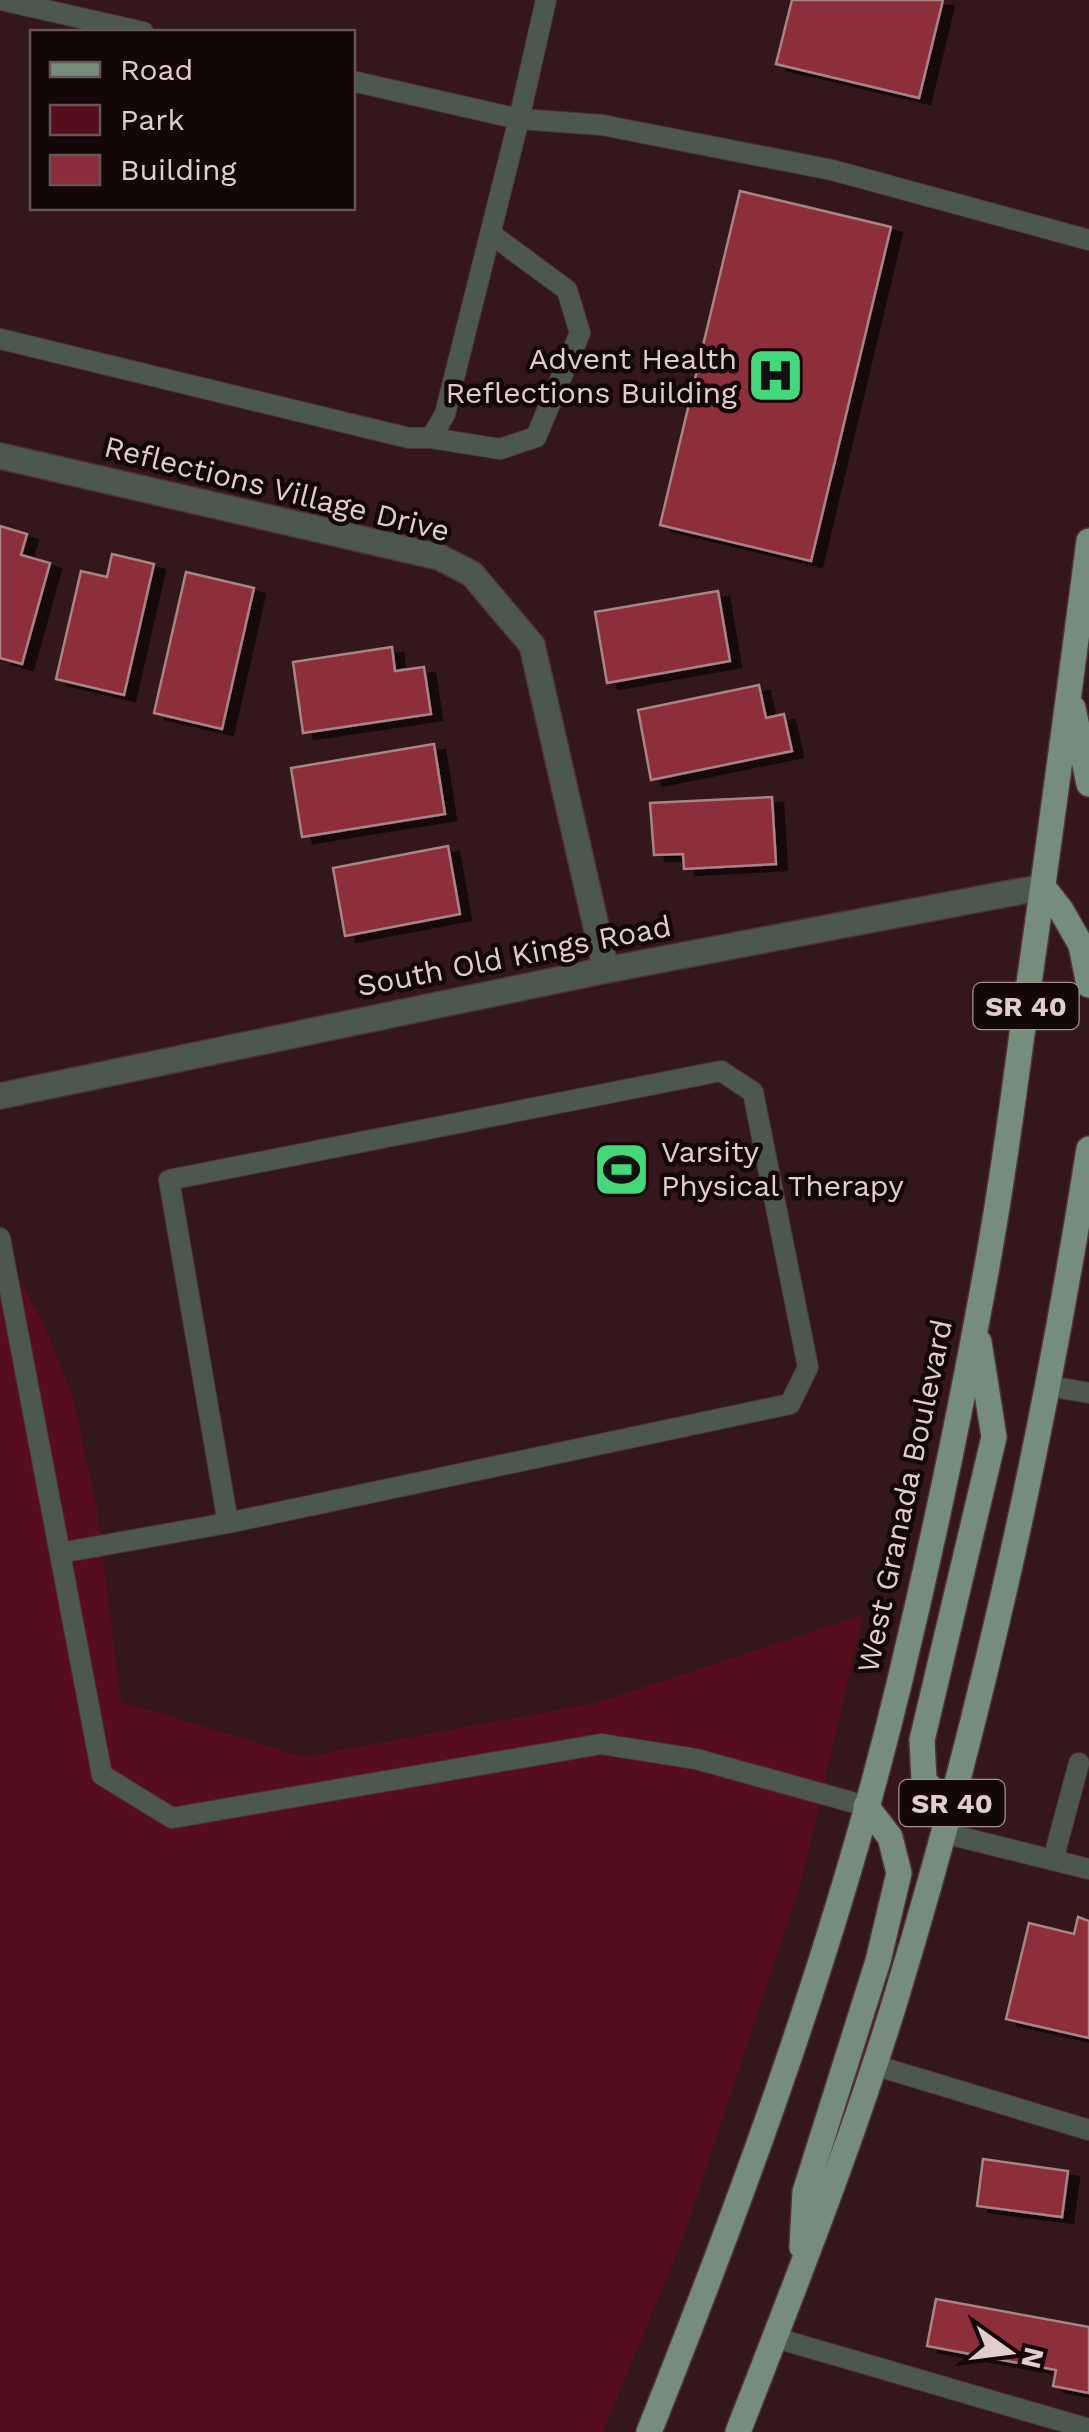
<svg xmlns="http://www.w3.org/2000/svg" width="1089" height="2432" font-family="'Work Sans',sans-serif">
	<defs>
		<filter id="shadow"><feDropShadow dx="11" dy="6" stdDeviation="0" flood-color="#0009"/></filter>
	</defs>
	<rect width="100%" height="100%" fill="#34171a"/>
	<polygon fill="#570e1c" points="0,1242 44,1325 72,1394 97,1508 121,1702 304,1757 595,1703 863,1615 801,1883 683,2238 603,2432 0,2432"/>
	<g fill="#8d2d3b" stroke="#a98385" stroke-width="2.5" filter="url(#shadow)">
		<polygon points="792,0 943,0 919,98 776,64"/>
		<polygon points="740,191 891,227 811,561 660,525"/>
		<polygon points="0,526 27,534 21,555 50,563 22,664 0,658"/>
		<polygon points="112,554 154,564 124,695 56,679 81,571 107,577"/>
		<polygon points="186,572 254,588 222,729 154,713"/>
		<polygon points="718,591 730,661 607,683 595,612"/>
		<polygon points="392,647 395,671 424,667 431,714 303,733 293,662"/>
		<polygon points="759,685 766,718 784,714 792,751 651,780 638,710"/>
		<polygon points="434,744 445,814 302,837 291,768"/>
		<polygon points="772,797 776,864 684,869 683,854 654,855 650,803"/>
		<polygon points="448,846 460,914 345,936 333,868"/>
		<polygon points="1078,1917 1089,1921 1089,2038 1006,2019 1029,1923 1074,1934"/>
		<polygon points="983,2159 1068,2171 1062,2217 977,2206"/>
		<polygon points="936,2299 1089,2327 1089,2393 1053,2386 1056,2370 927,2346"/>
	</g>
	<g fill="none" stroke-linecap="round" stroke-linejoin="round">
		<defs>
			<g id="service">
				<polyline points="1,0 143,32"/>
				<polyline points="352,81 519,119 602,125 832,170 1089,240"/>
				<polyline points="0,339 409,438 431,438 445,414 519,119 546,0"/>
				<polyline points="431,438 500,449 536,437 580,333 567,290 491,234"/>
				<polyline points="0,1238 102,1775 172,1818 601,1744 696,1759 866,1806"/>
				<polyline points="1048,1386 1089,1393"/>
				<polyline points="60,1553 228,1523 790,1404 808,1367 753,1092 721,1071 169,1180 228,1523"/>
				<polyline points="944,1833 1089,1869"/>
				<polyline points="1053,1860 1079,1763"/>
				<polyline points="874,2065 1089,2130"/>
				<polyline points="776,2338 1089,2429"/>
			</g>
			<g id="minor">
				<polyline points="0,456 439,557 472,574 532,645 606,970"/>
				<polyline points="0,1096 606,970 1043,887"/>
			</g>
			<g id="primary">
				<polyline points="1073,708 1089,784"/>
				<polyline points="1043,887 1061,910 1081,945 1089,985"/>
				<polyline points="950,1813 924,1780 922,1740 994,1437 979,1342"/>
				<polyline points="802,2247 805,2192 878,1961 899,1873 890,1837 866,1806"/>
				<path d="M649 2432C747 2187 838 1938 900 1680 931 1551 959 1419 983 1288 1001 1192 1014 1094 1027 997 1049 846 1069 694 1089 541"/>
				<path d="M738 2432C794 2288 851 2145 896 1998 981 1719 1044 1436 1089 1149"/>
			</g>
		</defs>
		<use href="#service" stroke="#503437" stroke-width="22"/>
		<use href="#minor" stroke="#503437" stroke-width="28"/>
		<use href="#primary" stroke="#503437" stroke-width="28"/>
		<use href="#service" stroke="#4c574e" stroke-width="20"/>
		<use href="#minor" stroke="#4c574e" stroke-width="25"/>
		<use href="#primary" stroke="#758d7a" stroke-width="25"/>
	</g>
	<defs>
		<symbol id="hospital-square" viewBox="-11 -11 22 22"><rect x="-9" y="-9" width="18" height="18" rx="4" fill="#46d77a" stroke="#130708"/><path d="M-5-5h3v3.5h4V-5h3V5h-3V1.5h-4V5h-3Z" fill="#111"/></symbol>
		<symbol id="stadium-square" viewBox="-11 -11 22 22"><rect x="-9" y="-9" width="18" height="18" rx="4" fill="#46d77a" stroke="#130708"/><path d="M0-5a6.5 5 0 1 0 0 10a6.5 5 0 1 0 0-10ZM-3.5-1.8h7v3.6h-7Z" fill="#111"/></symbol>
	</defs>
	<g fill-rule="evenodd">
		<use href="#hospital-square" x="744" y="344" width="63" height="63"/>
		<use href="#stadium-square" x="590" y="1138" width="63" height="63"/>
	</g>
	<g text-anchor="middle" stroke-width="9" stroke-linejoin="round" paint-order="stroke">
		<g fill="#130708" stroke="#a49293" stroke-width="2.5">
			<rect x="973.5" y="983" width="105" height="46" rx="8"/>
			<rect x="899.5" y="1780" width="105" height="46" rx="8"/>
		</g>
		<g font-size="28" font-weight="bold" fill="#e2cdce">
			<text x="1026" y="1016">SR 40</text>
			<text x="952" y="1813">SR 40</text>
		</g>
		<g font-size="30" fill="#e2cdce" stroke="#130708" text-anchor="end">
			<text x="737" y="369">Advent Health<tspan x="737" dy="34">Reflections Building</tspan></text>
			<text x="661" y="1162" text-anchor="start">Varsity<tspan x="661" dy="34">Physical Therapy</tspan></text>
		</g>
		<g font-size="30" fill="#e2cdce" stroke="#130708">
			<text transform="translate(277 489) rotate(14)" y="10">Reflections Village Drive</text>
			<text transform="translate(514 956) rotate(-11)" y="10">South Old Kings Road</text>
			<text transform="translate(905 1496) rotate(-78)" y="10">West Granada Boulevard</text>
		</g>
	</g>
	<rect x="30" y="30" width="325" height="180" fill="#130708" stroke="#665657" stroke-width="2.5"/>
	<rect x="50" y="62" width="50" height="15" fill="#758d7a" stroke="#665657" stroke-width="2.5"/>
	<text x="120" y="80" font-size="30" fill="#e2cdce">Road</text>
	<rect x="50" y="105" width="50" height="30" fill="#570e1c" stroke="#665657" stroke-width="2.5"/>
	<text x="120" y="130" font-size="30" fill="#e2cdce">Park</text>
	<rect x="50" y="155" width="50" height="30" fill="#8d2d3b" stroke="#665657" stroke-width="2.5"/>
	<text x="120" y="180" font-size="30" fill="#e2cdce">Building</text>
	<g transform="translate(1009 2352) rotate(104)" stroke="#130708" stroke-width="8" paint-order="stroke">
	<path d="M0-8L18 38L0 25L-18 38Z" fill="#e2cdce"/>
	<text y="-15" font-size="28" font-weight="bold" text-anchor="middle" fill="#e2cdce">N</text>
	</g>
</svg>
